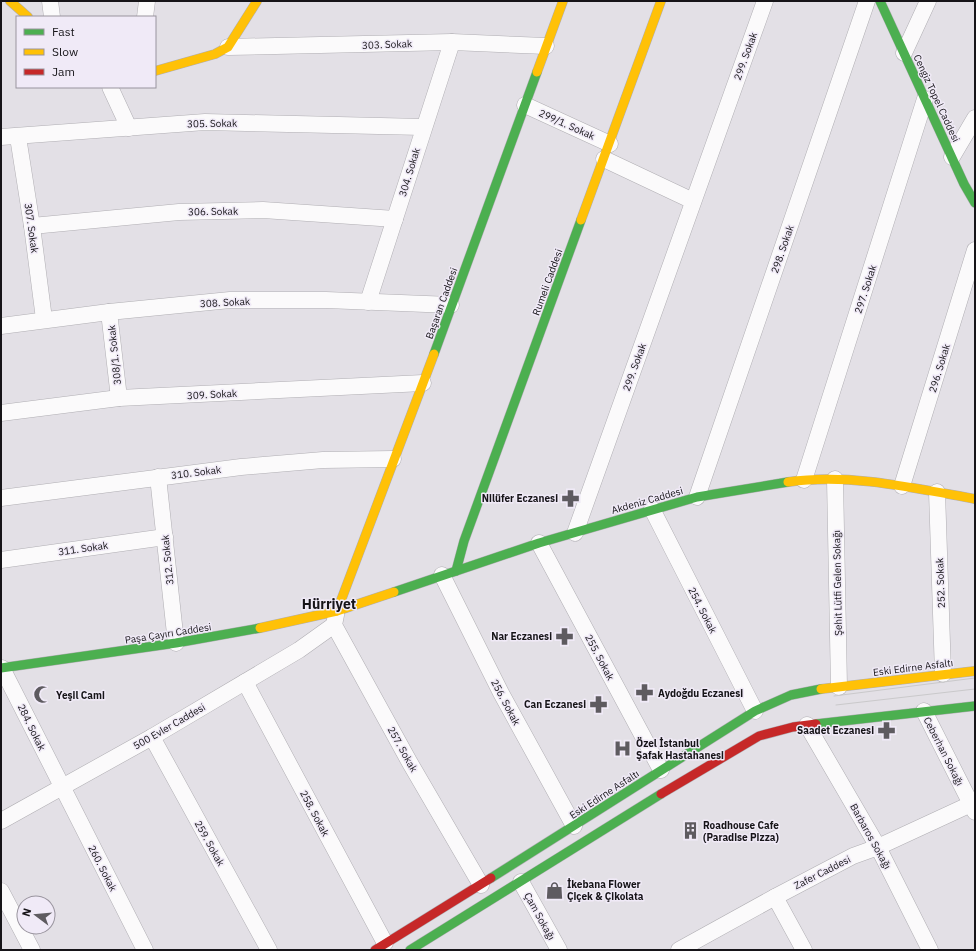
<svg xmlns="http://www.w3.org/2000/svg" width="976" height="951" font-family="'IBM Plex Sans',sans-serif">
	<rect width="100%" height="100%" fill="#e3e0e6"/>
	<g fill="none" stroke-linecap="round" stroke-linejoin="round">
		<defs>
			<g id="street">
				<polyline points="50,1 52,17"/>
				<polyline points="145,17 147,1"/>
				<polyline points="228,47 452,42 546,46"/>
				<polyline points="904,53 928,1"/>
				<polyline points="110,87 129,128"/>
				<polyline points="525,105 610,144"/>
				<polyline points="1,137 205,122 423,127"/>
				<polyline points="18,137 32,226 44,319"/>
				<polyline points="952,157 975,118"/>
				<polyline points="604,159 693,201"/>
				<polyline points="32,226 179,212 263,210 395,219"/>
				<polyline points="368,302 452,42"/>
				<polyline points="109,312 119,398"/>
				<polyline points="1,326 109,312 230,300 326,300 451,305"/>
				<polyline points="1,413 119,398 423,383"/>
				<polyline points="158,477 176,643"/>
				<polyline points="835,479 839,687"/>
				<polyline points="804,480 925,99"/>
				<polyline points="902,486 975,250"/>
				<polyline points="937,492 943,674"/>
				<polyline points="697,497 867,1"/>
				<polyline points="1,498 241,467 323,460 393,459"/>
				<polyline points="652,509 755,711"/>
				<polyline points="575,533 765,1"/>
				<polyline points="539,543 661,770"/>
				<polyline points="1,560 165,537"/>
				<polyline points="442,575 501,693 574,826"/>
				<polyline points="336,615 334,625 410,763 481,885"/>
				<polyline points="2,668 145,950"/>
				<polyline points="245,682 385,943"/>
				<polyline points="924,711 975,812"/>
				<polyline points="807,725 878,847 930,950"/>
				<polyline points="152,737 269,950"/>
				<polyline points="1,821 152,737 299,650 334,625"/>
				<polyline points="521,882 559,950"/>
				<polyline points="1,891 32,950"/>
				<polyline points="775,897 804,950"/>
				<polyline points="679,950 775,897 853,856 878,847 971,804"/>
			</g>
			<g id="fast">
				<polyline points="880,1 964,184 975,203"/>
				<polyline points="434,354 537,72"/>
				<polyline points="456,571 464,541 581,220"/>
				<polyline points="394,592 539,543 697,497 788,482"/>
				<polyline points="1,668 176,643 260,628"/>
				<polyline points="816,724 975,706"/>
				<polyline points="491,878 755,711 791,695 821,689"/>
				<polyline points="410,950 661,794"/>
			</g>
			<g id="slow">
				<polyline points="10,1 28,17"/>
				<polyline points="155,71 215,54 228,47 257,1"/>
				<polyline points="537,72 563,1"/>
				<polyline points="581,220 661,1"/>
				<path d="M788 482C850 473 914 488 975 499"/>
				<polyline points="337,611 434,354"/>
				<polyline points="260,628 337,611 394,592"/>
				<polyline points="821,689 975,671"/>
			</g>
			<g id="jam">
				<polyline points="661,794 759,736 793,727 816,724"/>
				<polyline points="375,950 491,878"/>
			</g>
		</defs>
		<use href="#street" stroke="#b0aeb3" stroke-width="17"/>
		<use href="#fast" stroke="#b0aeb3" stroke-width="10"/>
		<use href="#slow" stroke="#b0aeb3" stroke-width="10"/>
		<use href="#jam" stroke="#b0aeb3" stroke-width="10"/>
		<use href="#street" stroke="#fbfafb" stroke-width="16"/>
		<use href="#fast" stroke="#4caf50" stroke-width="9"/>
		<use href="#slow" stroke="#ffc107" stroke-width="9"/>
		<use href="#jam" stroke="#c62828" stroke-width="9"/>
		<g stroke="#cac9cb" stroke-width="1">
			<polyline points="834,696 975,678"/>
			<polyline points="836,705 975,689"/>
		</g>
	</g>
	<defs>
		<symbol id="pharmacy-bare" viewBox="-9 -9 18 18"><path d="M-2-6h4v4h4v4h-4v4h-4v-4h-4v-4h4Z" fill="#5e5b60" stroke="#f0eaf7" stroke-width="2.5" paint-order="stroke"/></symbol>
		<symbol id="mosque-bare" viewBox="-9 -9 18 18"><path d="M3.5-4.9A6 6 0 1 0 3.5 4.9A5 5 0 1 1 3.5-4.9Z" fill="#5e5b60" stroke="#f0eaf7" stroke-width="2.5" paint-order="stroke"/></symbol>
		<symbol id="hospital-bare" viewBox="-9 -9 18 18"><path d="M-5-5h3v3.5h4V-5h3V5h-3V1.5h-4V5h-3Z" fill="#5e5b60" stroke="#f0eaf7" stroke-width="2.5" paint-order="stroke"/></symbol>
		<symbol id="building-bare" viewBox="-9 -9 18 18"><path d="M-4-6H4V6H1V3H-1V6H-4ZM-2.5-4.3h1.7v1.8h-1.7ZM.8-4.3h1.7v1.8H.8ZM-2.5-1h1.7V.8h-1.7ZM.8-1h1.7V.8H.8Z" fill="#5e5b60" stroke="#f0eaf7" stroke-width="2.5" paint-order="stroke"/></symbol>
		<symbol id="shop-bare" viewBox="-9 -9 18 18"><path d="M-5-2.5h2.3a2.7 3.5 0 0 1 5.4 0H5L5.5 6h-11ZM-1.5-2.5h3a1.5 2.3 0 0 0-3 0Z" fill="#5e5b60" stroke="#f0eaf7" stroke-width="2.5" paint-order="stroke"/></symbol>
	</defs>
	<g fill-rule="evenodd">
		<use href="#pharmacy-bare" x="558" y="486" width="25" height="25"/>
		<use href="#pharmacy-bare" x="552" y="624" width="25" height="25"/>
		<use href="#pharmacy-bare" x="632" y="680" width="25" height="25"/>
		<use href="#mosque-bare" x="30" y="682" width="25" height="25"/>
		<use href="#pharmacy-bare" x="586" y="692" width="25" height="25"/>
		<use href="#pharmacy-bare" x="874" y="718" width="25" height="25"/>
		<use href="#hospital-bare" x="610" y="736" width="25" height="25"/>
		<use href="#building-bare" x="678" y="818" width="25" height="25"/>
		<use href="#shop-bare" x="542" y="878" width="25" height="25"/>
	</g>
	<g text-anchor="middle" stroke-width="3" stroke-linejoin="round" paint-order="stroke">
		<g font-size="10" fill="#161418" stroke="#f0eaf7">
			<text transform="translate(387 44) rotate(-2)" y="4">303. Sokak</text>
			<text transform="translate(745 56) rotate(-70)" y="4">299. Sokak</text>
			<text transform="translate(937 98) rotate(65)" y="4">Cengiz Topel Caddesi</text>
			<text transform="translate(212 123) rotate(-1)" y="4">305. Sokak</text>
			<text transform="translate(567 124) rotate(24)" y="4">299/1. Sokak</text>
			<text transform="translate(409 172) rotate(-73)" y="4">304. Sokak</text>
			<text transform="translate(213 211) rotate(-1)" y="4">306. Sokak</text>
			<text transform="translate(32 228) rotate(82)" y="4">307. Sokak</text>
			<text transform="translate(782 249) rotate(-71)" y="4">298. Sokak</text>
			<text transform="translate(547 282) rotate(-70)" y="4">Rumeli Caddesi</text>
			<text transform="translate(865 289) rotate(-72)" y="4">297. Sokak</text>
			<text transform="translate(225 302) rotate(-3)" y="4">308. Sokak</text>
			<text transform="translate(441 303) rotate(-70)" y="4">Başaran Caddesi</text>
			<text transform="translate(114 355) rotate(-96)" y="4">308/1. Sokak</text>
			<text transform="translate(634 367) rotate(-70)" y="4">299. Sokak</text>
			<text transform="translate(939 368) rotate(-73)" y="4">296. Sokak</text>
			<text transform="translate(212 394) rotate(-3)" y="4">309. Sokak</text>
			<text transform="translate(196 472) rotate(-7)" y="4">310. Sokak</text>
			<text transform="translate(647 500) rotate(-16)" y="4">Akdeniz Caddesi</text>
			<text transform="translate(83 548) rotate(-8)" y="4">311. Sokak</text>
			<text transform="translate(167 560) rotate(-96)" y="4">312. Sokak</text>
			<text transform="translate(837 583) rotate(-91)" y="4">Şehit Lütfi Gelen Sokağı</text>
			<text transform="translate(940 583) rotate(-92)" y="4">252. Sokak</text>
			<text transform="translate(703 610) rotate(63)" y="4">254. Sokak</text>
			<text transform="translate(168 633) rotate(-9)" y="4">Paşa Çayırı Caddesi</text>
			<text transform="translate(600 657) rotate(62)" y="4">255. Sokak</text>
			<text transform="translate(913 667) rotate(-7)" y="4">Eski Edirne Asfaltı</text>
			<text transform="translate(506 702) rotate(62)" y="4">256. Sokak</text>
			<text transform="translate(169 726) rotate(-30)" y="4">500 Evler Caddesi</text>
			<text transform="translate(32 727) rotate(64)" y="4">284. Sokak</text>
			<text transform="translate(403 749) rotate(61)" y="4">257. Sokak</text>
			<text transform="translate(944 751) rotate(63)" y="4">Ceberhan Sokağı</text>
			<text transform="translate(604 794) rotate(-33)" y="4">Eski Edirne Asfaltı</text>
			<text transform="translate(315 813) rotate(62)" y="4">258. Sokak</text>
			<text transform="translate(871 836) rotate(61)" y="4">Barbaros Sokağı</text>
			<text transform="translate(210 843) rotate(61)" y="4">259. Sokak</text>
			<text transform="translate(103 868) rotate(63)" y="4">260. Sokak</text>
			<text transform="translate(822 872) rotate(-27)" y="4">Zafer Caddesi</text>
			<text transform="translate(540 916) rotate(61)" y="4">Çam Sokağı</text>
		</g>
		<g font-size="10" font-weight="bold" fill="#161418" stroke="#f0eaf7" text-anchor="start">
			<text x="558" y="502" text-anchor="end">Nilüfer Eczanesi</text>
			<text x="552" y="640" text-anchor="end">Nar Eczanesi</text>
			<text x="658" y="697">Aydoğdu Eczanesi</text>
			<text x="56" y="699">Yeşil Cami</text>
			<text x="586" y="708" text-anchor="end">Can Eczanesi</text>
			<text x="874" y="734" text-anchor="end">Saadet Eczanesi</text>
			<text x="636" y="747">Özel İstanbul<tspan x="636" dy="12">Şafak Hastahanesi</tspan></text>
			<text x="703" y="829">Roadhouse Cafe<tspan x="703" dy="12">(Paradise Pizza)</tspan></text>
			<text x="567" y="888">İkebana Flower<tspan x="567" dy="12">Çiçek &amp; Çikolata</tspan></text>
		</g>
		<g font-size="14" font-weight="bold" fill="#161418" stroke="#f0eaf7">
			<text x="329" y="609">Hürriyet</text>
		</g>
	</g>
	<rect width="976" height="951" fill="none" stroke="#161418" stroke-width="4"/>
	<rect x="16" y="16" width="140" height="72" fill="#f0eaf7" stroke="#99949e"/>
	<rect x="24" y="29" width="20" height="6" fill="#4caf50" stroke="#99949e"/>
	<text x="52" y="36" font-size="12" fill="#161418">Fast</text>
	<rect x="24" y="49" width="20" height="6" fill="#ffc107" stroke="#99949e"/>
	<text x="52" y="56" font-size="12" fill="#161418">Slow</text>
	<rect x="24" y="69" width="20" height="6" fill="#c62828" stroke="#99949e"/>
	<text x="52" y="76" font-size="12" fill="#161418">Jam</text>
	<g transform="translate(36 915) rotate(286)"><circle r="19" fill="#f0eaf7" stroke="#99949e"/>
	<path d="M0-3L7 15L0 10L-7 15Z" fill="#5e5b60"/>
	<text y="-6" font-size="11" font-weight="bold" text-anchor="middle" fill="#161418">N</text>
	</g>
</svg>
